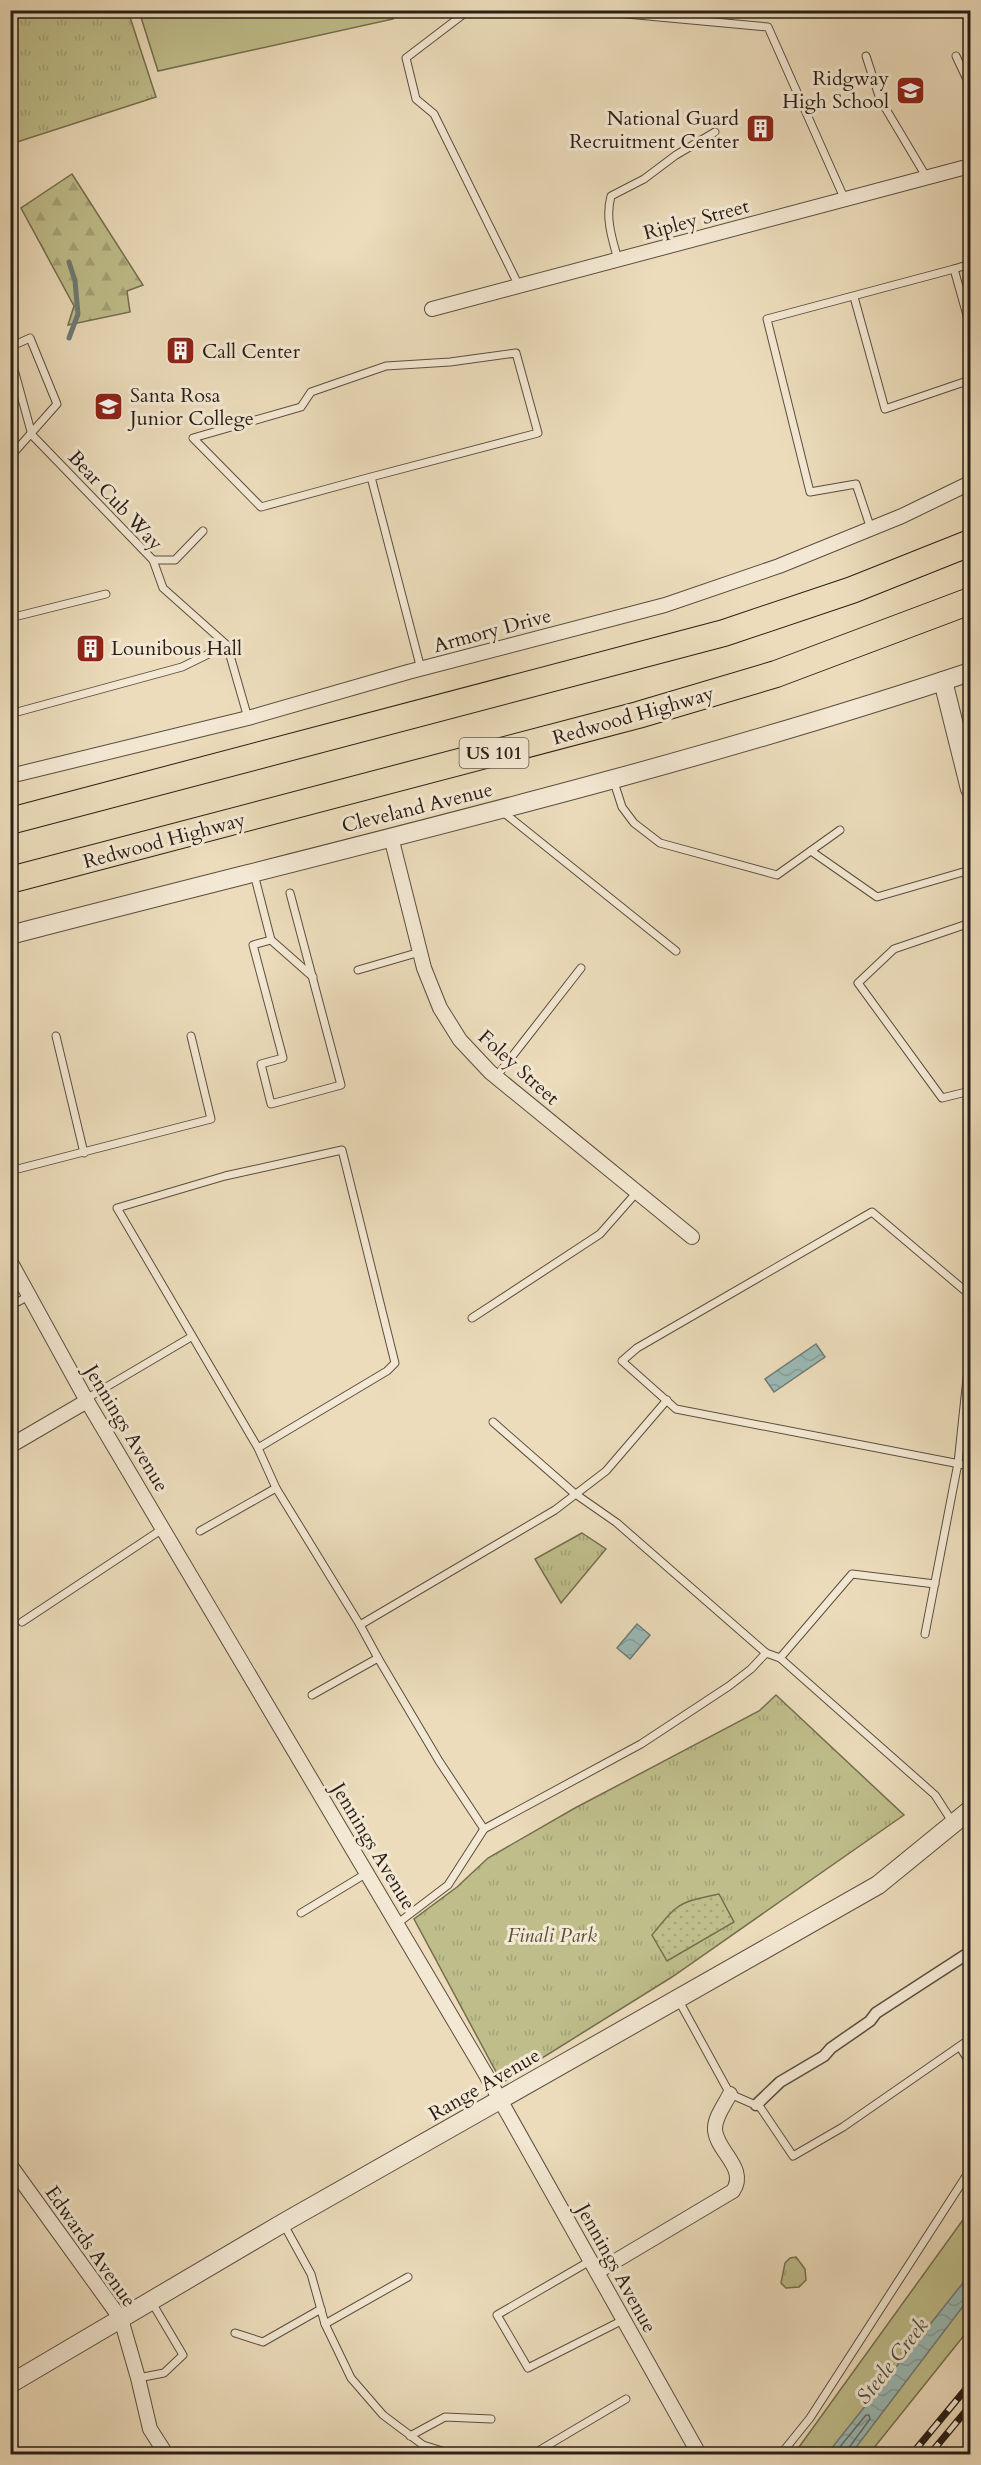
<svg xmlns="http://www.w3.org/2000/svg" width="981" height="2465" font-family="Cardo,serif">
	<defs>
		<pattern id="forest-firs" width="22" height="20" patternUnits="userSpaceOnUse" patternTransform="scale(1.5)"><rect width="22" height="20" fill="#bfbe8b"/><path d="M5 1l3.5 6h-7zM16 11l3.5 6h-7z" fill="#a4a377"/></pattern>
		<pattern id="park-tufts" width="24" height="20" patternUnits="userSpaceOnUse" patternTransform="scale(1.5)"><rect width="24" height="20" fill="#bfbe8b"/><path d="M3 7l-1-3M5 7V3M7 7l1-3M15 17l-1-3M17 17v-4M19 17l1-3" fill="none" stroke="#a4a377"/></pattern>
		<pattern id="garden-dots" width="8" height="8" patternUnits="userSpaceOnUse" patternTransform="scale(1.5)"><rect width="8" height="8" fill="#bfbe8b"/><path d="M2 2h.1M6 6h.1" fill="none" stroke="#a4a377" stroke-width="1.8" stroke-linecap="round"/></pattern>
		<pattern id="water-waves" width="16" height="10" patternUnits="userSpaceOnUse" patternTransform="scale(1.5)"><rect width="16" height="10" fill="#9abab6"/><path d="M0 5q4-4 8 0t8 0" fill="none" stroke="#859f9c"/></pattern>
	</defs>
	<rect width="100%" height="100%" fill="#ecdcbb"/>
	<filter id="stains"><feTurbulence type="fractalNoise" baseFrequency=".00333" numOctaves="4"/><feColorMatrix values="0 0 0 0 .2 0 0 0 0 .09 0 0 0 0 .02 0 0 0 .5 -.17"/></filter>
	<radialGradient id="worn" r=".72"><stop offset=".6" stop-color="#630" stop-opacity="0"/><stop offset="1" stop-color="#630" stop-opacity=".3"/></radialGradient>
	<g fill="#bfbe8b" stroke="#746e50" stroke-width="1.5">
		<polygon points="391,11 393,19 158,71 139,11"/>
		<polygon points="970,2210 970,2328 869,2454 794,2454"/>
	</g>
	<polygon fill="url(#forest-firs)" stroke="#746e50" stroke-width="1.5" points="72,174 143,285 127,291 130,312 68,325 74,306 21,208"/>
	<g fill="url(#park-tufts)" stroke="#746e50" stroke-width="1.5">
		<polygon points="11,10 128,11 156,97 11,144"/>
		<polygon points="582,1533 606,1549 561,1603 535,1559"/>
		<polygon points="776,1695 904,1815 672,1977 502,2083 414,1919 457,1887 488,1858 575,1808 759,1711"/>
		<polygon points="796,2257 805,2269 806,2280 799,2287 786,2288 781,2283 785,2263 790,2258"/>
	</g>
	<path fill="url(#garden-dots)" stroke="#746e50" stroke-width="1.5" d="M719 1894 734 1922 667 1961 652 1935C678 1903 677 1903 719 1894Z"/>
	<g fill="url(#water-waves)" stroke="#6d7c76" stroke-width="1.5">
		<polygon points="816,1344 825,1357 774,1392 765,1379"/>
		<polygon points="637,1624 650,1635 630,1659 617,1648"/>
		<polygon points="970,2274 970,2297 851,2454 827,2454"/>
	</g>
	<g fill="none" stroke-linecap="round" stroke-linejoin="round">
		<polyline stroke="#626c66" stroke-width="1.5" points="834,2454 866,2415 869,2415 870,2419 848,2449 846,2454"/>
		<polyline stroke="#6d7c76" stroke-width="5" points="69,262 75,281 78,314 69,338"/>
		<defs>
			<g id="service">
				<polyline points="469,10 406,58 416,99 434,114 519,286"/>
				<polyline points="583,10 768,27 845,200"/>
				<polyline points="866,56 880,99 927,178"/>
				<polyline points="956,56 970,86"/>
				<path d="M618 260C612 238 605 218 611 196L644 179 676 155 715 132"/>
				<polyline points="954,269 970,264"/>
				<polyline points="854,297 885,409 970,380"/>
				<polyline points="10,347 30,338 57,404 10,457"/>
				<polyline points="10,355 32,435 153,560 163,588 227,645 248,718"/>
				<polyline points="371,477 261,507 193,438 301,407 311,392 386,366 450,362 516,353 538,433 371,477 421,669"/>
				<polyline points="871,529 856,484 810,492 767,319 954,269 970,326"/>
				<polyline points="153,560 175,560 203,531"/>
				<polyline points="10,618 106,594"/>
				<polyline points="10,714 182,667 227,645"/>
				<polyline points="613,779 622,807 634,823 660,843 777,875 840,830"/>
				<polyline points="503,812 676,951"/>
				<polyline points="811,851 877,897 970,870"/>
				<polyline points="254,874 271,940 313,977"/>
				<polyline points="970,923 894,949 858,983 942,1098 970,1091"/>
				<polyline points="271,940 253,945 283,1058 261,1064 271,1104 341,1085 290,893"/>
				<polyline points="358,970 420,952"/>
				<polyline points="56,1036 84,1153"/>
				<polyline points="496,1077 581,968"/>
				<polyline points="10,1171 211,1119 191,1036"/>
				<polyline points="970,1295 872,1212 637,1348 622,1361 676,1409 970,1466"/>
				<polyline points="10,1306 29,1296"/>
				<polyline points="472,1318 600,1234 637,1192"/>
				<polyline points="86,1399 191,1337"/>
				<polyline points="493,1422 574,1493 617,1523 766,1653 780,1658 935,1795 953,1823"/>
				<polyline points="258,1448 387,1371 395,1363 342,1150 225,1176 117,1208 258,1448 276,1488 360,1625 378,1658 439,1761 484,1829"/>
				<polyline points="200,1531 276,1488"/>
				<polyline points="22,1622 164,1528"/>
				<polyline points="360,1625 555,1510 606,1471 667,1400"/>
				<polyline points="925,1634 958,1463 970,1350"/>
				<polyline points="780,1658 852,1574 935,1584"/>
				<polyline points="312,1695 378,1658"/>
				<polyline points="301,1913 367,1873"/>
				<polyline points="398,1923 448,1885 484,1829 641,1744 729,1686 751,1669 766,1653"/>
				<polyline points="679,2001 730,2094 760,2107 793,2156 843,2127 970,2039"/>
				<polyline points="960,2047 970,2063"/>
				<polyline points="283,2223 311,2274 325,2324 408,2277"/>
				<polyline points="590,2261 497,2315 528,2368 623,2320"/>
				<polyline points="325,2324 351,2378 383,2415 423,2445 452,2454"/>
				<polyline points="235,2333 263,2342 321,2309"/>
				<polyline points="138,2378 164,2373 183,2355 151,2301"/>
				<polyline points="410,2436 445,2417 491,2419"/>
				<polyline points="533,2454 626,2399"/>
				<polyline points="781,2454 810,2418 970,2170"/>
			</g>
			<polyline id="pedestrian" points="756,2105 780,2082 824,2056 831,2048 870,2021 876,2013 970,1952"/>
			<g id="minor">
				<polyline points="432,309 970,166"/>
				<polyline points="10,776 248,718 408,672 665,605 779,566 902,516 970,483"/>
				<polyline points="391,837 424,968 440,1008 460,1040 490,1072 692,1237"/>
				<polyline points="10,1261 87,1401 485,2073 699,2454"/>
				<polyline points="10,1446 87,1401"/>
				<polyline points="10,2165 121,2319 138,2378 150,2429 166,2454"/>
				<path d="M597 2272 733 2191C748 2168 717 2152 715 2130 714 2118 725 2104 730 2094"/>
			</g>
			<g id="tertiary">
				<polyline points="943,681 970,789"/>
				<path d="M10 935C331 851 656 777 970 672"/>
				<polyline points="10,2384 283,2223 878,1885 970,1810"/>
			</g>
			<g id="motorway">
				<polyline points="10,821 724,633 852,590 970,543"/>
				<polyline points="10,880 638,715 776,674 970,601"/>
			</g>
		</defs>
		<use href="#service" stroke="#5a4e3f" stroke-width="9"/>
		<use href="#pedestrian" stroke="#5a4e3f" stroke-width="13"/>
		<use href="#minor" stroke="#5a4e3f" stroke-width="16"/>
		<use href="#tertiary" stroke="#5a4e3f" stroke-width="20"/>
		<use href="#motorway" stroke="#291e16" stroke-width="28"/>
		<use href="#service" stroke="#f3e8d3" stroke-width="7"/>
		<use href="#pedestrian" stroke="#f3e8d3" stroke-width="10"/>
		<use href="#minor" stroke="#f3e8d3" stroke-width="14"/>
		<use href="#tertiary" stroke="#f3e8d3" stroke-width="18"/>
		<use href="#motorway" stroke="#ecdcbb" stroke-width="26"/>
		<defs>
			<g id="rail">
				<polyline points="912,2454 970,2384"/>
				<polyline points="930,2454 970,2406"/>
			</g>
		</defs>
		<use href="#rail" stroke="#291e16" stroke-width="7"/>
		<use href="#rail" stroke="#f3e8d3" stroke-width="4.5" stroke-dasharray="14" stroke-linecap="butt"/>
	</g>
	<defs>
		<symbol id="school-square" viewBox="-11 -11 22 22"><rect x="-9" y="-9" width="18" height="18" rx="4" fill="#8f2418" stroke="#f3e8d3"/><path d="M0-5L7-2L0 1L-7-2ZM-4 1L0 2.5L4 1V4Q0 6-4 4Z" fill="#fff"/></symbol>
		<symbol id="building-square" viewBox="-11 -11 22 22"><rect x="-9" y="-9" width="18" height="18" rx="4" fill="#8f2418" stroke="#f3e8d3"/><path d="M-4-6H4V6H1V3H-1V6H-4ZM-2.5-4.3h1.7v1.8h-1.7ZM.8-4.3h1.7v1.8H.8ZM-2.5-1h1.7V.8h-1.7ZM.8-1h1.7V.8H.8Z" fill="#fff"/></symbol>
		<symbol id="university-square" viewBox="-11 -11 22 22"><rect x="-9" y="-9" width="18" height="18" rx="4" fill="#8f2418" stroke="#f3e8d3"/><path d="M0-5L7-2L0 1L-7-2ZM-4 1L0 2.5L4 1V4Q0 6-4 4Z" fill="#fff"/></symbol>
	</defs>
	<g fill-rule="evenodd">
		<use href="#school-square" x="894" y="74" width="33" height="33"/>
		<use href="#building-square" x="744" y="112" width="33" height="33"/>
		<use href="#building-square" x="164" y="334" width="33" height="33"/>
		<use href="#university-square" x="92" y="390" width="33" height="33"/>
		<use href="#building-square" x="74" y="632" width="33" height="33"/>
	</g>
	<g text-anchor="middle" stroke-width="6" stroke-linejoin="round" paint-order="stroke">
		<rect fill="#f3e8d3" stroke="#665b4f" stroke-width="1.5" x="459.5" y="738" width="69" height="30" rx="4.5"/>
		<g font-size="18" font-weight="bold" fill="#291e16">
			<text x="494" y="759">US 101</text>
		</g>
		<g font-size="20" fill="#291e16" stroke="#f3e8d3" text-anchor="start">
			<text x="889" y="85" text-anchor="end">Ridgway<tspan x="889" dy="23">High School</tspan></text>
			<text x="739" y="125" text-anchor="end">National Guard<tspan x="739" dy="23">Recruitment Center</tspan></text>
			<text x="202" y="358">Call Center</text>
			<text x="130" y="402">Santa Rosa<tspan x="130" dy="23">Junior College</tspan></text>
			<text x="111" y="655">Lounibous Hall</text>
		</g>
		<g font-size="20" fill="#291e16" stroke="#f3e8d3">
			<text transform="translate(696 219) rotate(-15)" y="7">Ripley Street</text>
			<text transform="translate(116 500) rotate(47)" y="7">Bear Cub Way</text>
			<text transform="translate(492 630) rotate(-15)" y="7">Armory Drive</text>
			<text transform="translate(633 715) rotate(-16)" y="7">Redwood Highway</text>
			<text transform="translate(417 807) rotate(-14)" y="7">Cleveland Avenue</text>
			<text transform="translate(164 840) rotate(-15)" y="7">Redwood Highway</text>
			<text transform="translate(519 1067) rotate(42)" y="7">Foley Street</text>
			<text transform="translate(127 1428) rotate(59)" y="7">Jennings Avenue</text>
			<text transform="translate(374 1846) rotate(59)" y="7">Jennings Avenue</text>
			<text transform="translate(484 2084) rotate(-30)" y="7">Range Avenue</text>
			<text transform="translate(91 2246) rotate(55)" y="7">Edwards Avenue</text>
			<text transform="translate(617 2268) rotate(61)" y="7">Jennings Avenue</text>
		</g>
		<g font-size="20" font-style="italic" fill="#564e39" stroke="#f3e8d3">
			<text x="552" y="1942">Finali Park</text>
		</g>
		<g font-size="21" font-style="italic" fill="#4b4d46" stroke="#f3e8d3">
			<text transform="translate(892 2361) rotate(-52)" y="7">Steele Creek</text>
		</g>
	</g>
	<rect width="981" height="2465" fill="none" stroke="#ecdcbb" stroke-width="36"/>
	<rect x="12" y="12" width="957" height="2441" fill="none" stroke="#291e16" stroke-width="3"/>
	<rect x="18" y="18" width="945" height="2429" fill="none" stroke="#291e16" stroke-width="1.5"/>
	<rect width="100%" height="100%" filter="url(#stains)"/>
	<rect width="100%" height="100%" fill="url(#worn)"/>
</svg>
